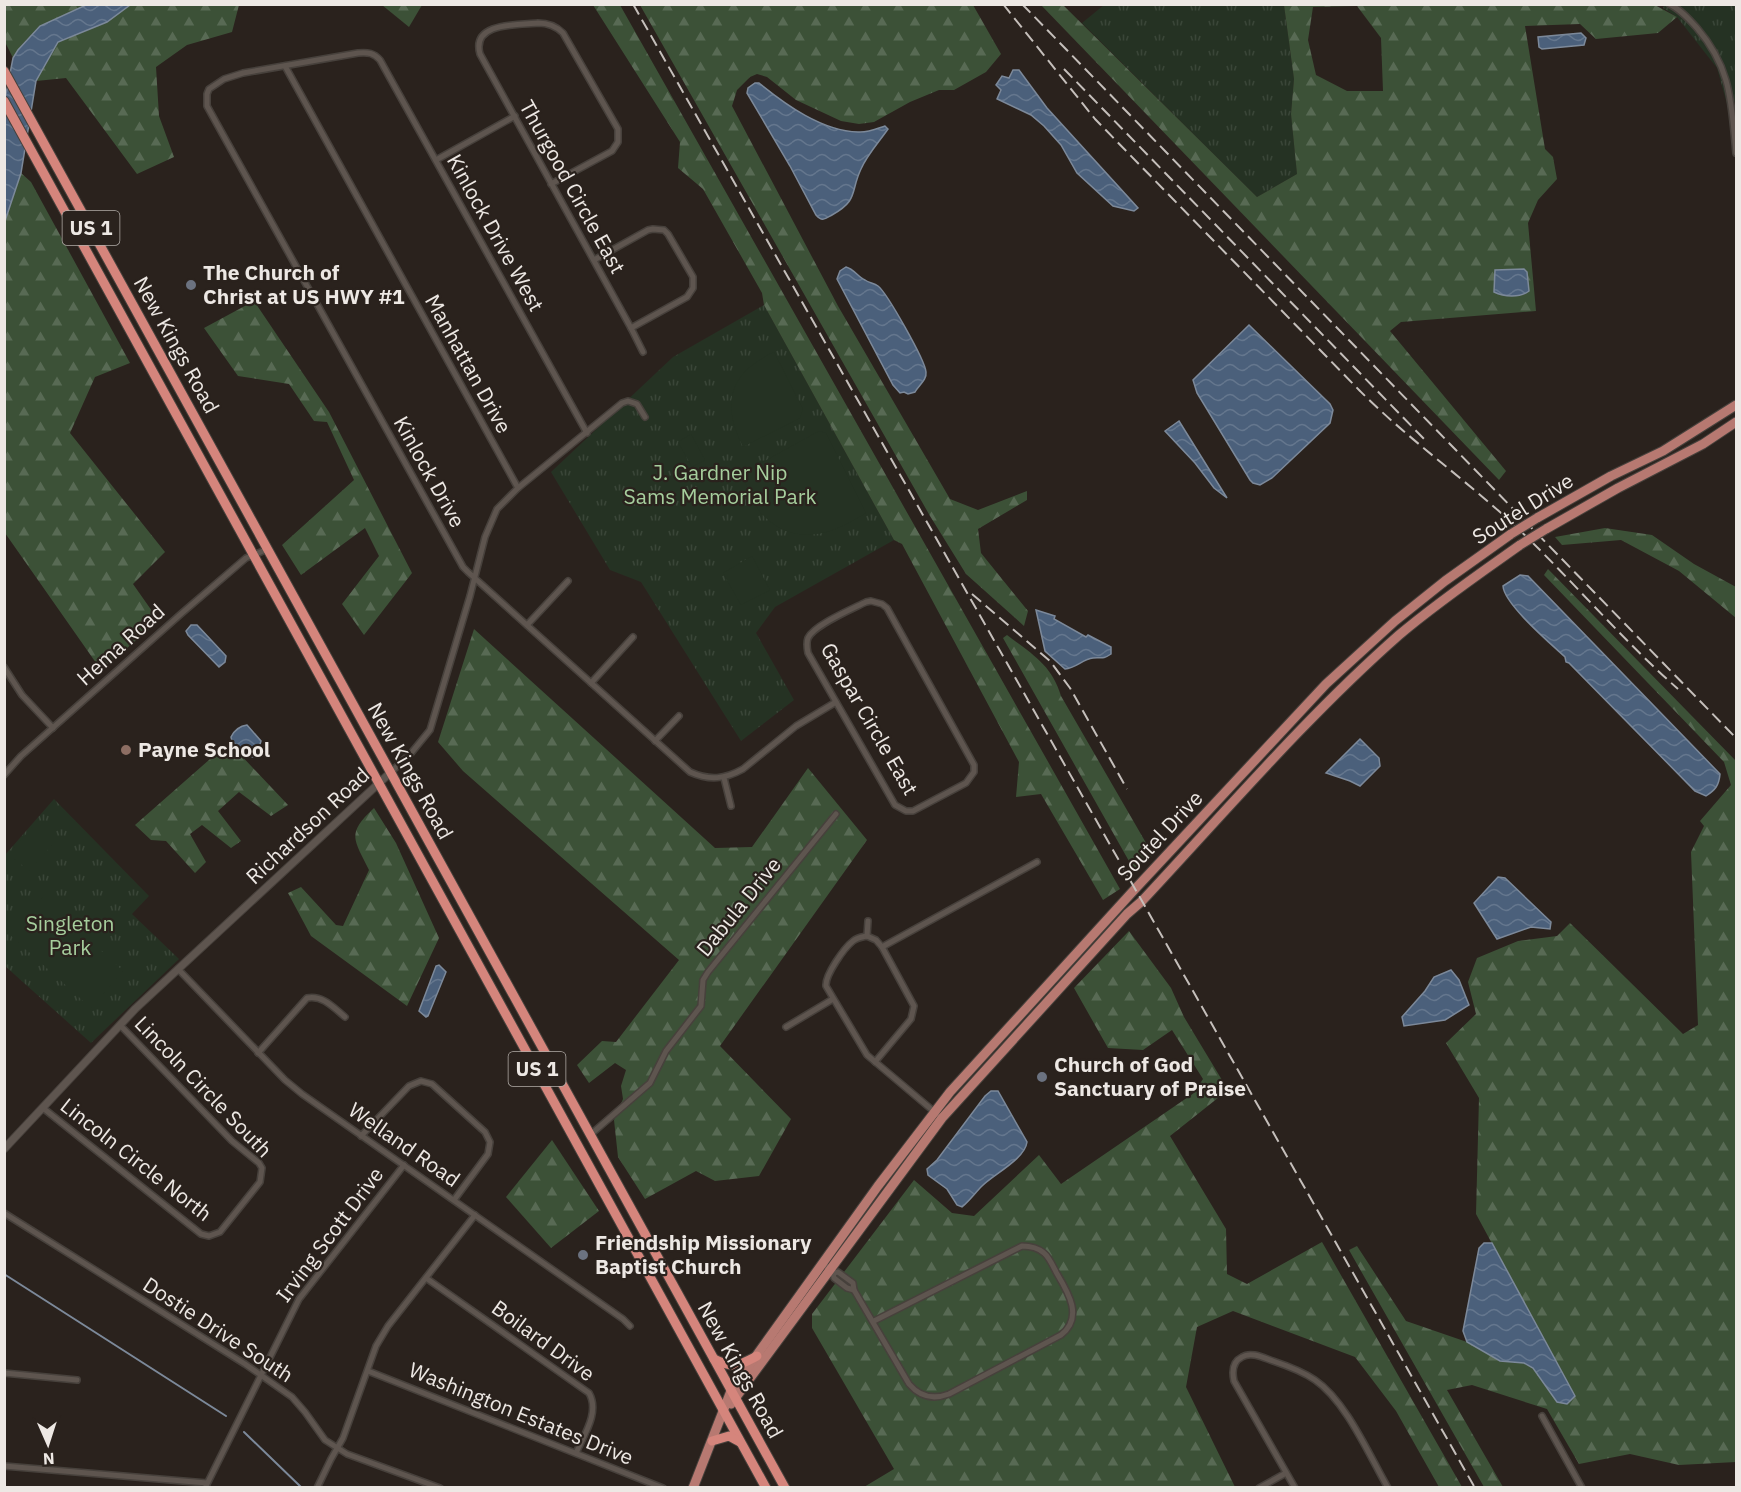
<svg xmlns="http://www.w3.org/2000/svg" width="1741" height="1492" font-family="'IBM Plex Sans',sans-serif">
	<defs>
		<pattern id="grass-tufts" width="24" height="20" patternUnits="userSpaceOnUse" patternTransform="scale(1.5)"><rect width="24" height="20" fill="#253223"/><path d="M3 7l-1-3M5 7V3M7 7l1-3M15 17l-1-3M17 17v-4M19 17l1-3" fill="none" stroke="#3a4638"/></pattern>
		<pattern id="forest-firs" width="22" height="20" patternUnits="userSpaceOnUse" patternTransform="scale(1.5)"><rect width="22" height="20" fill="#3c5137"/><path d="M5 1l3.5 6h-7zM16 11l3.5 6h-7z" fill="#586a54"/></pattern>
		<pattern id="water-waves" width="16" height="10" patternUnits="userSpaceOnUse" patternTransform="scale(1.5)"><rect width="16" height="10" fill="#4b607b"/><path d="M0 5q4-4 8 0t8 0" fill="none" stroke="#65778e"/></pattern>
	</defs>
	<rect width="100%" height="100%" fill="#2a221d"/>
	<g fill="url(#grass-tufts)">
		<polygon points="1665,4 1736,5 1736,101 1727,104 1717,68 1677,17 1663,8"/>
		<polygon points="1104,5 1284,5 1294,79 1291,114 1297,174 1257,197 1082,23"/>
		<polygon points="764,305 894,540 775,607 756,633 794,700 741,741 641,582 610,570 551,472 673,357"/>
		<polygon points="54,799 149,896 132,914 179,959 91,1043 5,966 5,855"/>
	</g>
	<g fill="url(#forest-firs)" fill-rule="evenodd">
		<path d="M1653 4 1677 17 1658 33 1596 39 1580 24 1525 26 1545 149 1553 157 1557 179 1538 200 1528 223 1536 311 1401 322 1390 331 1506 471 1499 480 1041 5H1063L1257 197 1297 174 1291 114 1294 79 1284 5ZM1357 6 1381 38 1383 91H1347L1316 75 1308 40 1313 7ZM1524 269 1529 291 1523 295H1501L1495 270Z"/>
		<path d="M4 5H86C57 18 30 28 13 58L5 42Z"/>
		<polygon points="130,5 239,5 232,32 187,45 156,67 159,116 174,157 137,174 66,78 36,81 58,42 107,22"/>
		<polygon points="422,5 409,27 382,5 422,4"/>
		<polygon points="593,5 620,5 1120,889 1103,900 1041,794 1016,797 1019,762 902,544 894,540 764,305 762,293 703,189 678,168 680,142"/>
		<polygon points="640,5 973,5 1001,54 986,72 954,90 939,90 910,102 874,122 859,124 841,121 796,100 767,77 757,74 750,77 737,90 732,106 838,306 950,499 978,510 1027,491 1027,500 978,529 981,553 1028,611 1024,626 966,574 930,516"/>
		<polygon points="21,173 31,182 130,363 95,377 70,433 165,552 133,584 159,621 101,670 5,533 4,221"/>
		<polygon points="254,301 329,412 412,573 364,635 342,604 379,556 365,528 301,575 282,545 354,480 327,422 314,421 289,384 238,376 204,328"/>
		<polygon points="1605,528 1652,535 1694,564 1736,587 1736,618 1679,571 1621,540 1562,545 1555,537"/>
		<polygon points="1548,569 1736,761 1736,1462 1679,1465 1630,1454 1579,1464 1547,1409 1472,1385 1447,1390 1503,1487 1484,1487 1349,1250 1357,1246 1406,1321 1467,1342 1500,1361 1524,1363 1533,1368 1557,1402 1574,1395 1476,1214 1479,1098 1446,1043 1476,1014 1468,982 1477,958 1518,941 1557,936 1570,923 1683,1034 1698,1025 1691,852 1704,826 1700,821 1731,785 1724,762 1544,575"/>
		<polygon points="474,629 715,848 752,847 808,768 867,840 720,1046 791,1119 759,1176 715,1181 696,1171 645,1199 618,1157 614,1120 623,1099 621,1086 626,1070 615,1063 589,1083 577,1065 602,1041 616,1042 679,960 463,771 438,742"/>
		<path d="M1007 635C1032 654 1052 665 1061 696L1153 855 1134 870 1003 638Z"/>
		<polygon points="226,745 236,750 288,805 271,816 239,792 218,811 241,841 231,848 202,825 190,834 206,862 195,873 166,841 151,840 135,825"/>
		<path d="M374 808 396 843 439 938 407 1006 311 936 288 893 301 887 336 925 343 926 369 870C354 839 346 834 374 808Z"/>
		<polygon points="1129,931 1171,988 1184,1017 1228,1090 1170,1136 1226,1229 1227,1274 1247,1284 1322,1242 1462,1487 1439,1487 1396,1411 1355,1357 1233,1311 1197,1327 1186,1387 1235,1487 864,1487 894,1469 812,1328 812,1314 914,1180 952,1213 974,1216 1039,1155 1061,1184 1194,1093 1203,1079 1172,1030 1143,1050 1108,1048 1074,988"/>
		<polygon points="552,1140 599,1211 551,1248 506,1197"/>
	</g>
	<g fill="#253223">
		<path d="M774 352 803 409 800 418 743 447C721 403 729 373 774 352Z"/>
		<path d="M819 431 826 433 866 513C838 530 810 544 778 527 772 523 765 518 760 512 752 501 747 486 741 474Z"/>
		<polygon points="691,434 705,460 692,467 678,442"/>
		<polygon points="752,556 770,590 741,605 723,573"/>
		<polygon points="32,827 52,845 29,871 9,854"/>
		<polygon points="43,897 123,971 91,1008 8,933"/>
	</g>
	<g fill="url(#water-waves)" stroke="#7c899a" stroke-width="1.5">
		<polygon points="86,5 130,5 107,22 58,42 36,81 21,173 5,221 5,99 13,58 18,50 40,26"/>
		<polygon points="1581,33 1586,38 1584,45 1542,49 1539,47 1538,37"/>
		<polygon points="1013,70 1019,70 1047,108 1138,208 1134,211 1113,206 1077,173 1061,145 1044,126 1031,115 997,99 1001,90 996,85 1002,76 1009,78"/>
		<path d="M755 83H759C786 105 822 131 858 132 867 133 876 129 885 126L888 129C879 142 867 155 861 169 850 192 859 200 832 215 825 219 822 222 816 215L790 166 747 93 748 88Z"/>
		<path d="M846 267C854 269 858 277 865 280 869 283 874 283 878 286 887 293 925 360 926 372 927 380 919 385 915 392L908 394 904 392 900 393 893 385 837 279 840 271Z"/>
		<path d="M1524 269 1527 272 1529 291C1520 298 1504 297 1494 292L1495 270Z"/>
		<polygon points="1249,325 1330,404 1333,410 1330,423 1272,478 1260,485 1253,483 1250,480 1197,393 1193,380"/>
		<polygon points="1179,421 1227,498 1214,488 1195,463 1165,431"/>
		<path d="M1520 575 1528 576 1720 774C1719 786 1715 790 1706 796L1695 791 1569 663 1566 662 1565 657C1551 644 1504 604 1503 586Z"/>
		<path d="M1036 610 1055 616 1054 619 1086 637 1088 635 1111 647V654C1102 660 1102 657 1093 658 1083 659 1076 668 1065 669L1045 651Z"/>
		<polygon points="191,625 197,625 226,656 225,662 219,667 188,635 186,631"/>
		<path d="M247 725 261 741 257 755 253 757 249 756 232 741 231 737C234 731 239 726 247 725Z"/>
		<polygon points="1360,739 1379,758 1380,766 1360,786 1350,781 1326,773"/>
		<polygon points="1498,877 1505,878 1551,922 1550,929 1531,927 1497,939 1474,903"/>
		<polygon points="439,965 446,972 428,1016 426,1017 419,1011 436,966"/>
		<polygon points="1451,970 1459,980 1469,1005 1445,1020 1404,1026 1402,1017 1425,991 1434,977"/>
		<path d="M991 1091H998L1027 1142C1025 1159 994 1174 982 1186 975 1193 970 1200 962 1207L957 1205 947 1189 928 1175 927 1169 937 1160 985 1096Z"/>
		<polygon points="1484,1243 1492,1243 1575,1396 1567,1404 1557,1402 1533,1368 1524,1363 1500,1361 1467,1342 1463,1331 1479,1248"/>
	</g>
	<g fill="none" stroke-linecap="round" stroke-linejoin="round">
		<g stroke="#7c899a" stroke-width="2">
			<polyline points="4,1274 226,1416"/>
			<polyline points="244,1432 302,1488"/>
		</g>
		<defs>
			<g id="minor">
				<path d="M1669 4C1680 9 1689 19 1697 28 1732 69 1731 103 1736 153"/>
				<polyline points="285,66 518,488"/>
				<polyline points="436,160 515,116"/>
				<path d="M551 184 612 151 618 142V129L563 33C556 26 548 23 538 23 518 25 471 22 480 54L631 328 643 352"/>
				<polyline points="594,260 648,230 653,229 664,230 668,234 693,277 693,288 687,297 631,328"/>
				<path d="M587 433 380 60C374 53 368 52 358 53L243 73 224 79 209 89 207 94V106L463 567 468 572 690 772C710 781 725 779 743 769L796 726 836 702"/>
				<path d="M871 601 882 604 887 608 974 765V772L966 783 913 811H906L895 805 808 653C807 648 806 643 808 638 814 625 852 609 866 602Z"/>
				<polyline points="527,625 568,581"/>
				<polyline points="4,667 22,695 53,728"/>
				<polyline points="591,683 633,637"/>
				<polyline points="655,741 679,716"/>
				<polyline points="391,772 412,752 430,730 470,596 485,537 497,509 518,488 622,403 628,401 637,404 645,417"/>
				<polyline points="4,775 21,756 182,613 246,558 268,549"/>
				<polyline points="724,778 731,806"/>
				<path d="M867 936C862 937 858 937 853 941 844 948 825 975 826 986L867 1055 937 1114"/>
				<polyline points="867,936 876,940 882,947 914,1006 911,1019 875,1062"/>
				<polyline points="867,936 868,921"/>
				<polyline points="882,947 1037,862"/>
				<polyline points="178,969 285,1080 302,1094 623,1319 630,1326"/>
				<polyline points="786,1027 833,999"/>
				<path d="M258 1053 307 998C323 995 333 1007 345 1017"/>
				<polyline points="43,1108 201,1234 209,1236 220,1232 260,1182 262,1168 259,1163 232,1141 120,1025"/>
				<polyline points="590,1135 650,1083 666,1051 701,1006 703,980 708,972 836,814"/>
				<polyline points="361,1136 409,1086 421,1081 432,1084 485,1132 490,1142 488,1154 454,1200"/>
				<polyline points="4,1213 245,1364 292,1397 305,1412 325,1440 347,1454 440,1488"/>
				<polyline points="822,1262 833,1273 834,1278 847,1288 854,1290"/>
				<path d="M833 1273 838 1272 853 1283 854 1290 909 1384C920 1397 933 1400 949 1394L1061 1335C1084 1317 1068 1292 1056 1272 1053 1266 1049 1257 1044 1253 1037 1247 1030 1246 1022 1246L874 1321"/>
				<path d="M426 1278 589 1393C600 1412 584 1435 576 1453"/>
				<polyline points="368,1371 663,1488"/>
				<polyline points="4,1373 77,1380"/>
				<polyline points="1542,1416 1582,1488"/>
				<polyline points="4,1466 207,1483"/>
				<polyline points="205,1488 299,1299 404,1165"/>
				<polyline points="317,1488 331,1459 343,1438 376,1346 388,1326 475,1215"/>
				<polyline points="1259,1488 1286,1473"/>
				<path d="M1295 1488 1234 1381C1232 1372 1232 1362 1242 1357 1251 1351 1264 1358 1273 1361 1288 1366 1302 1371 1315 1380 1346 1401 1369 1455 1388 1488"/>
			</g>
			<polyline id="tertiary" points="4,1149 135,1009 391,772"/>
			<g id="primary">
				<polyline points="1537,518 1611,476 1663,451 1736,405"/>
				<polyline points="1546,529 1618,488 1703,444 1736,422"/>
				<path d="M731 1404 942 1118 1127 914 1142 901C1226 811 1307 716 1399 635 1438 602 1479 574 1520 545"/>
				<polyline points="693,1488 731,1391 878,1186 950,1092 1135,889 1326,684 1395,621 1445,581 1511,534"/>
			</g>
			<g id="trunk">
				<polyline points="4,71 785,1488"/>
				<polyline points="4,101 766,1488"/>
				<path d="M714 1359C734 1369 738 1366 757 1356"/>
				<polyline points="712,1441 729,1436 740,1442"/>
			</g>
		</defs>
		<use href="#minor" stroke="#47413c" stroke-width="8"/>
		<use href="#tertiary" stroke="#47413c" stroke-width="9"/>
		<use href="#primary" stroke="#47413c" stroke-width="11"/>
		<use href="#trunk" stroke="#47413c" stroke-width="11"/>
		<use href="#minor" stroke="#5e554f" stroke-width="5"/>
		<use href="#tertiary" stroke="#5e554f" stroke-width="7"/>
		<use href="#primary" stroke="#b77971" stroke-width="9"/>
		<use href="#trunk" stroke="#d5857c" stroke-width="9"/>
		<g stroke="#c5bfbb" stroke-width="2" stroke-dasharray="12 6" stroke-linecap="butt">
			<polyline points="633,4 1475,1488"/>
			<path d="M1003 4 1095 119 1360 391C1407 438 1462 477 1511 522 1569 576 1619 637 1678 689"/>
			<polyline points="1022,4 1736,738"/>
			<polyline points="1064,69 1426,441"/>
			<polyline points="972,594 1050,661 1070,688 1127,789"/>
		</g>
		<defs>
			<g id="primary-bridge">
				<polyline points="1511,534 1537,518"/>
				<polyline points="1520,545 1546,529"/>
			</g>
		</defs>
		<use href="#primary-bridge" stroke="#47413c" stroke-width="11" stroke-linecap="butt"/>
		<use href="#primary-bridge" stroke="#b77971" stroke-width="9"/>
	</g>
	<g fill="#6b7280" stroke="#2a221d" stroke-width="2">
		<circle cx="191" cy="285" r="6"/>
		<circle cx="1042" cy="1077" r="6"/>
		<circle cx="583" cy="1255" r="6"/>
	</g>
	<circle fill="#8d6e63" stroke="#2a221d" stroke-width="2" cx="126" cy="750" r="6"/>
	<g text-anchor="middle" stroke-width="4.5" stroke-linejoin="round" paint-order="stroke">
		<g fill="#2a221d" stroke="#b2ada8" stroke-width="1.5">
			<rect x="62.5" y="211" width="57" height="34" rx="4.5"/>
			<rect x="508.5" y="1052" width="57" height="34" rx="4.5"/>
		</g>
		<g font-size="20" font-weight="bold" fill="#ede8e4">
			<text x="91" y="235">US 1</text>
			<text x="537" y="1076">US 1</text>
		</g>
		<g font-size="21" fill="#ede8e4" stroke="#2a221d">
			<text transform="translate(572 187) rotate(61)" y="7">Thurgood Circle East</text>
			<text transform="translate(495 233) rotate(61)" y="7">Kinlock Drive West</text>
			<text transform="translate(176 345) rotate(61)" y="7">New Kings Road</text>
			<text transform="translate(468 364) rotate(61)" y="7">Manhattan Drive</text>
			<text transform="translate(429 472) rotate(61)" y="7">Kinlock Drive</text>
			<text transform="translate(1523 509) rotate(-32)" y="7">Soutel Drive</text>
			<text transform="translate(121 645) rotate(-42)" y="7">Hema Road</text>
			<text transform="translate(869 719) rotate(60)" y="7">Gaspar Circle East</text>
			<text transform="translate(410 771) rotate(61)" y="7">New Kings Road</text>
			<text transform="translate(308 826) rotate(-43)" y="7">Richardson Road</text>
			<text transform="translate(1160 836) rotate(-47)" y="7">Soutel Drive</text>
			<text transform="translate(739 907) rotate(-51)" y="7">Dabula Drive</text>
			<text transform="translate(203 1087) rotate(46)" y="7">Lincoln Circle South</text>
			<text transform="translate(404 1145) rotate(35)" y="7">Welland Road</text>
			<text transform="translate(136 1160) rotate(38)" y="7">Lincoln Circle North</text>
			<text transform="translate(330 1235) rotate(-53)" y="7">Irving Scott Drive</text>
			<text transform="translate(218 1330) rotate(33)" y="7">Dostie Drive South</text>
			<text transform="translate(543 1341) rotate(36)" y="7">Boilard Drive</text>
			<text transform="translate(740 1370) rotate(61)" y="7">New Kings Road</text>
			<text transform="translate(521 1414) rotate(22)" y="7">Washington Estates Drive</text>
		</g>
		<g font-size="21" font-weight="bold" fill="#ede8e4" stroke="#2a221d" text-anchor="start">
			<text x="203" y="280">The Church of<tspan x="203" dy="24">Christ at US HWY #1</tspan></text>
			<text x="138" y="757">Payne School</text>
			<text x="1054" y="1072">Church of God<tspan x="1054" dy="24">Sanctuary of Praise</tspan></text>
			<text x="595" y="1250">Friendship Missionary<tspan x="595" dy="24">Baptist Church</tspan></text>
		</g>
		<g font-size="21" fill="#a6ce9d" stroke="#2a221d">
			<text x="720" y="480">J. Gardner Nip<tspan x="720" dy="24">Sams Memorial Park</tspan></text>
			<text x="70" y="931">Singleton<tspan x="70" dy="24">Park</tspan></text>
		</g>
	</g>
	<rect width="1741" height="1492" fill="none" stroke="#ede8e4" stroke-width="12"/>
	<g transform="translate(48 1444) rotate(177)" stroke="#2a221d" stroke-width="4.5" paint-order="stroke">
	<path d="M0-4.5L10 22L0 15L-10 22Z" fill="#ede8e4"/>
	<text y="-9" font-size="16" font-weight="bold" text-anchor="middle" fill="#ede8e4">N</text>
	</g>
</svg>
